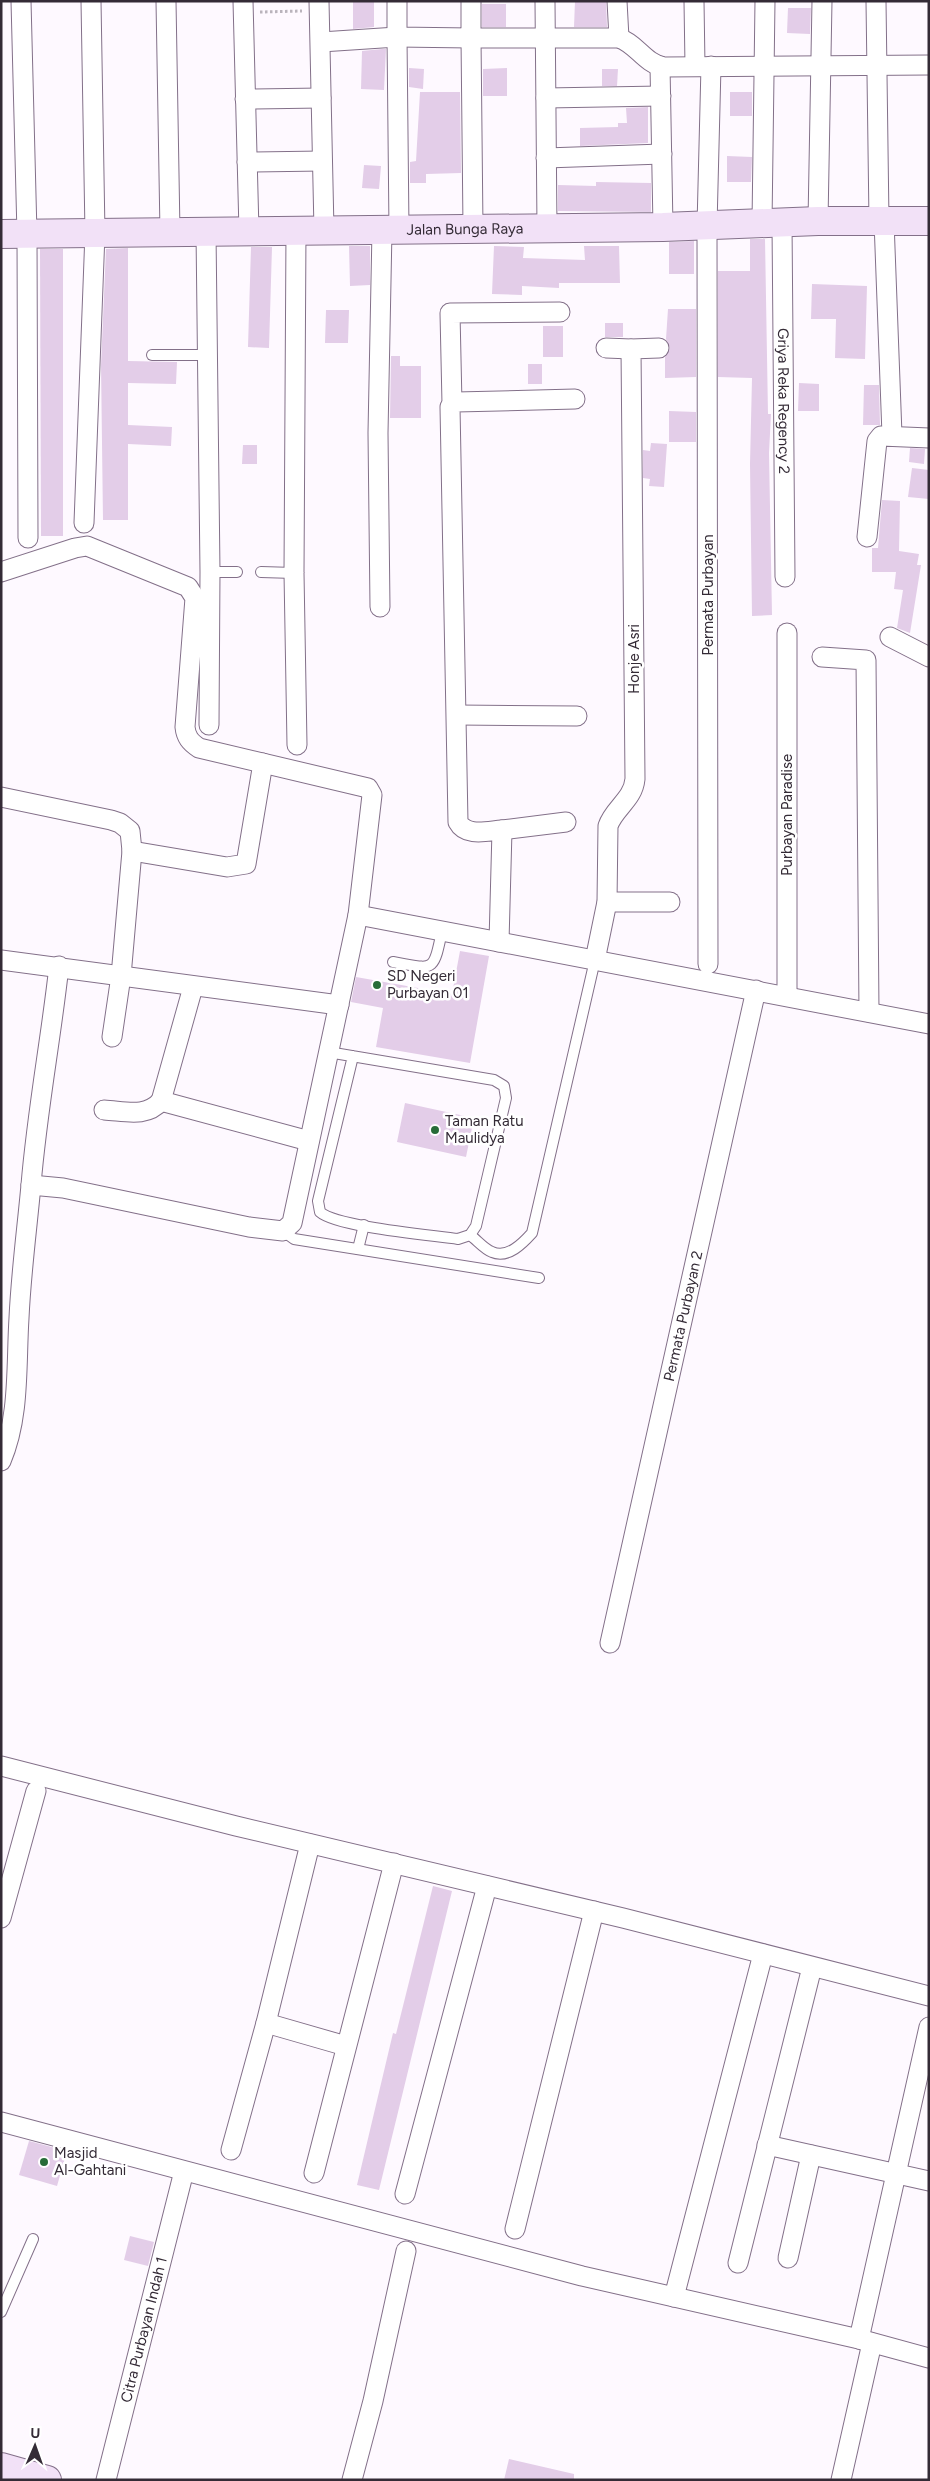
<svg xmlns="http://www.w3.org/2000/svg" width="930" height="2481" font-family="Figtree,sans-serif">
	<rect width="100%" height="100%" fill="#fef9ff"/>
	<g fill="#e3cde8">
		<polygon points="353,1 374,1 374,27 353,29"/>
		<polygon points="575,1 606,1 607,27 574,27"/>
		<rect x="482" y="4" width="24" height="23"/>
		<polygon points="788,8 811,8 810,34 787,33"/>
		<polygon points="382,49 386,49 384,90 361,89 362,51"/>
		<polygon points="409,68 424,69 423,89 409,87"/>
		<polygon points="507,68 507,96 483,96 483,69"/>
		<polygon points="602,69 618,69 617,86 602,86"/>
		<polygon points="420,92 460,92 461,173 426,174 426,183 410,183 410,162 416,161"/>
		<rect x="730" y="92" width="22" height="24"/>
		<polygon points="648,107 648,143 580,146 580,128 618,127 618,123 627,123 626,108"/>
		<polygon points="727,156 752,157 751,182 727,182"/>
		<polygon points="364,165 381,166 379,189 362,188"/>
		<polygon points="596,182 651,183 651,212 558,211 558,185 596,186"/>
		<polygon points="750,239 765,239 768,414 771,414 769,453 772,615 752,616 750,464 752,378 718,377 718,271 750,271"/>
		<polygon points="694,241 694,274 669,274 669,242"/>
		<polygon points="349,246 370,246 370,285 350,286"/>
		<polygon points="494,246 524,247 523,258 585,260 584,246 619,246 620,283 559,283 559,288 522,286 522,295 492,294"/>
		<polygon points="251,247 272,247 269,348 248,347"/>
		<polygon points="128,248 128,361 177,362 176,384 128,383 128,425 172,427 171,446 128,444 128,520 103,520 101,365 106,249"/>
		<polygon points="40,249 63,249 63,536 41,536"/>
		<polygon points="812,284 867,286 865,359 835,358 836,319 811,319"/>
		<polygon points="668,309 696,309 696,377 665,378 665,357 670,348 666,339"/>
		<polygon points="326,310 349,310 348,343 325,343"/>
		<rect x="605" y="323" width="18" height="14"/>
		<rect x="543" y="326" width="20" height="31"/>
		<polygon points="391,356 400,356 400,366 421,366 421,418 390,418"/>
		<rect x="528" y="364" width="14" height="20"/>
		<polygon points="799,383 819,384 819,411 798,411"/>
		<polygon points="864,385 879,385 880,425 863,425"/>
		<polygon points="669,411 696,412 696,442 669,442"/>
		<polygon points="651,443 667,444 664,487 649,486 650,479 643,478 643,450 650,451"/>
		<polygon points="243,445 257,445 257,464 242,464"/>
		<polygon points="910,448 925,449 924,464 909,462"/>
		<polygon points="912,468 929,470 929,499 908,497"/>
		<polygon points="882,500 900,501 899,551 919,554 917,565 921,565 910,633 897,628 903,590 894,589 896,572 872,572 872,548 878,548"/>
		<polygon points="460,951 489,956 470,1063 376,1047 383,1008 351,1002 356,977 452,994"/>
		<polygon points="405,1103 474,1118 466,1157 397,1142"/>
		<polygon points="433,1886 452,1891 379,2190 357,2185 393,2033 396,2034"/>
		<polygon points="29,2141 67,2151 57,2186 19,2175"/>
		<polygon points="130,2236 154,2242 148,2266 124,2260"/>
		<polygon points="509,2459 574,2474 574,2480 504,2480"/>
	</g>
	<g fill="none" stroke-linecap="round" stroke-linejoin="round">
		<defs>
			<g id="service">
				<polyline points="152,355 208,355"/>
				<polyline points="210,572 237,572"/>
				<polyline points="261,572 294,573"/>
				<path d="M393 962C434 969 433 974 442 931"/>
				<path d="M328 1052 494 1080 504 1086 506 1098 476 1226 470 1235 458 1239C431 1235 337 1227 320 1212L318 1201 353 1056"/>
				<polyline points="283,1231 294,1239 539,1278"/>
				<path d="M470 1235C477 1240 484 1249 492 1252 508 1259 523 1243 532 1233L595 960"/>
				<polyline points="358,1249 364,1225"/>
				<polyline points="1,2312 33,2239"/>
			</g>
			<g id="minor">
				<polyline points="21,1 27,234 28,538"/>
				<polyline points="166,1 170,232"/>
				<polyline points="243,1 249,231"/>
				<polyline points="319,1 324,230"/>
				<polyline points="397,1 397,37 471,38 471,1"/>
				<polyline points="545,1 547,228"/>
				<polyline points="617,1 619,38"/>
				<polyline points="694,1 695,66"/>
				<polyline points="876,1 879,221"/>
				<polyline points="321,42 397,37 399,230"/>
				<polyline points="660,66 663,227"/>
				<polyline points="546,98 661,96"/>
				<polyline points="245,99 321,98"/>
				<polyline points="546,158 662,154"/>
				<polyline points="247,162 322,161"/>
				<polyline points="818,221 822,1"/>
				<polyline points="884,221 892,435"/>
				<polyline points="762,223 765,1"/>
				<path id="s1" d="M782 223 785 577"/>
				<path d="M473 228 471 38H619C637 44 644 63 664 67L929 65"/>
				<polyline points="296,231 294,573 297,745"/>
				<polyline points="206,232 210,572 209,725"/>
				<polyline points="606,348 631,349"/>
				<polyline points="452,404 450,313 560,312"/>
				<polyline points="84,523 95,233 91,1"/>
				<polyline points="867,537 877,441 881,436 929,438"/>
				<path d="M1 572 75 548 87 546 188 587 195 598 185 727C186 737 190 742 199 748L368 788 372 795 358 915 292 1223 283 1231 249 1227 63 1188 31 1185C27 1229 21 1273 19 1318 16 1365 20 1417 1 1461"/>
				<polyline points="380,607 378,433 382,230"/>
				<polyline points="890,637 929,657"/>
				<polyline points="822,657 866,660 869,1012"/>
				<polyline points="457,715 577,716"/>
				<polyline points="1,797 111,820 120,823 130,831 132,851 121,976 112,1037"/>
				<polyline points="502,830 566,822"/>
				<polyline points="132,851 227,867 246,864 263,763"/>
				<polyline points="607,902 670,902"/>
				<polyline points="358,915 929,1024"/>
				<path d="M499 942 502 830C487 831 466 837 458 822L450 407 456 402 575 399"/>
				<polyline points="1,960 339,1005"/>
				<path d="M595 960 607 902 608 826C614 808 633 800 635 779L631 349 659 348"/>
				<polyline points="708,964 707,226 711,66"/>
				<polyline points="787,996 787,633"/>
				<polyline points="161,1101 193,987"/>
				<path d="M104 1110C125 1111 146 1118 161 1101L309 1141"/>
				<path d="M31 1185C37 1111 51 1039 59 966"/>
				<path id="s2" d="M610 1643 756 990"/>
				<polyline points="1,1766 236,1826 623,1918 929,1996"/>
				<polyline points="1,1918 36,1791"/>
				<polyline points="266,2023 346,2046"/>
				<polyline points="1,2122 582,2276 859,2339 929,2358"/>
				<polyline points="767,2145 929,2181"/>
				<polyline points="231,2150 266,2023 310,1844"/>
				<polyline points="314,2173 394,1863"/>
				<polyline points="405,2194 487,1886"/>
				<polyline points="515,2229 594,1911"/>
				<polyline points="788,2258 811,2155"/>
				<polyline points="738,2263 812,1967"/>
				<polyline points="674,2297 763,1954"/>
				<polyline points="859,2339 929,2027"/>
				<path id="s3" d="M106 2480 182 2179"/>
				<polyline points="352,2480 373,2401 406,2251"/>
				<polyline points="841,2480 872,2343"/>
			</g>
			<g id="secondary">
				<path id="s4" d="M1 234 663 227 818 221H929"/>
				<polyline points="1,2467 47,2480"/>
			</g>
		</defs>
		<use href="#service" stroke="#837089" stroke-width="12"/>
		<use href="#minor" stroke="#837089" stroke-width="21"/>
		<use href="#secondary" stroke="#837089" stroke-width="30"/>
		<polyline stroke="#bab4bc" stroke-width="3" stroke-dasharray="2.5 2.5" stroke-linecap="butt" points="260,12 302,11"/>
		<use href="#service" stroke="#fff" stroke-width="10"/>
		<use href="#minor" stroke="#fff" stroke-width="19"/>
		<use href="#secondary" stroke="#f2e1f7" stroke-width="28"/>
	</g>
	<g fill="#276c38" stroke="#fff" stroke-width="2">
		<circle cx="377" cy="985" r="5"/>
		<circle cx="435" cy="1130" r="5"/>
		<circle cx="44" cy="2162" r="5"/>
	</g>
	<g text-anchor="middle" stroke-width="5" stroke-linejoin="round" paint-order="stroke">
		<g font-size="15" fill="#342b36" stroke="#fff">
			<text dy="5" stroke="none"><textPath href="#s4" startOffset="464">Jalan Bunga Raya</textPath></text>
			<text dy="5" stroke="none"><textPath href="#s1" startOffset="178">Griya Reka Regency 2</textPath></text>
			<text transform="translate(708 595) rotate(-90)" y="5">Permata Purbayan</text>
			<text transform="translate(634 659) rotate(-90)" y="5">Honje Asri</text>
			<text transform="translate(787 815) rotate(-90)" y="5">Purbayan Paradise</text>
			<text dy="5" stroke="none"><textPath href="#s2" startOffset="335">Permata Purbayan 2</textPath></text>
			<text dy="5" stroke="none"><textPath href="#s3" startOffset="155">Citra Purbayan Indah 1</textPath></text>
		</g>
		<g font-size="15" fill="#342b36" stroke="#fff" text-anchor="start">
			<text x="387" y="981">SD Negeri<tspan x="387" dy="17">Purbayan 01</tspan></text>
			<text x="445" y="1126">Taman Ratu<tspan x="445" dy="17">Maulidya</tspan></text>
			<text x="54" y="2158">Masjid<tspan x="54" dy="17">Al-Gahtani</tspan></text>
		</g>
	</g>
	<rect width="930" height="2481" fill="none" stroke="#342b36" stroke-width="5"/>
	<g transform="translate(35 2446) rotate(2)" stroke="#ffffff" stroke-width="4" paint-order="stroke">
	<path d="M0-4L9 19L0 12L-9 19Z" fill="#342b36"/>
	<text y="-8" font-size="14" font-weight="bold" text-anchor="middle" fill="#342b36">U</text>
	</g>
</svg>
